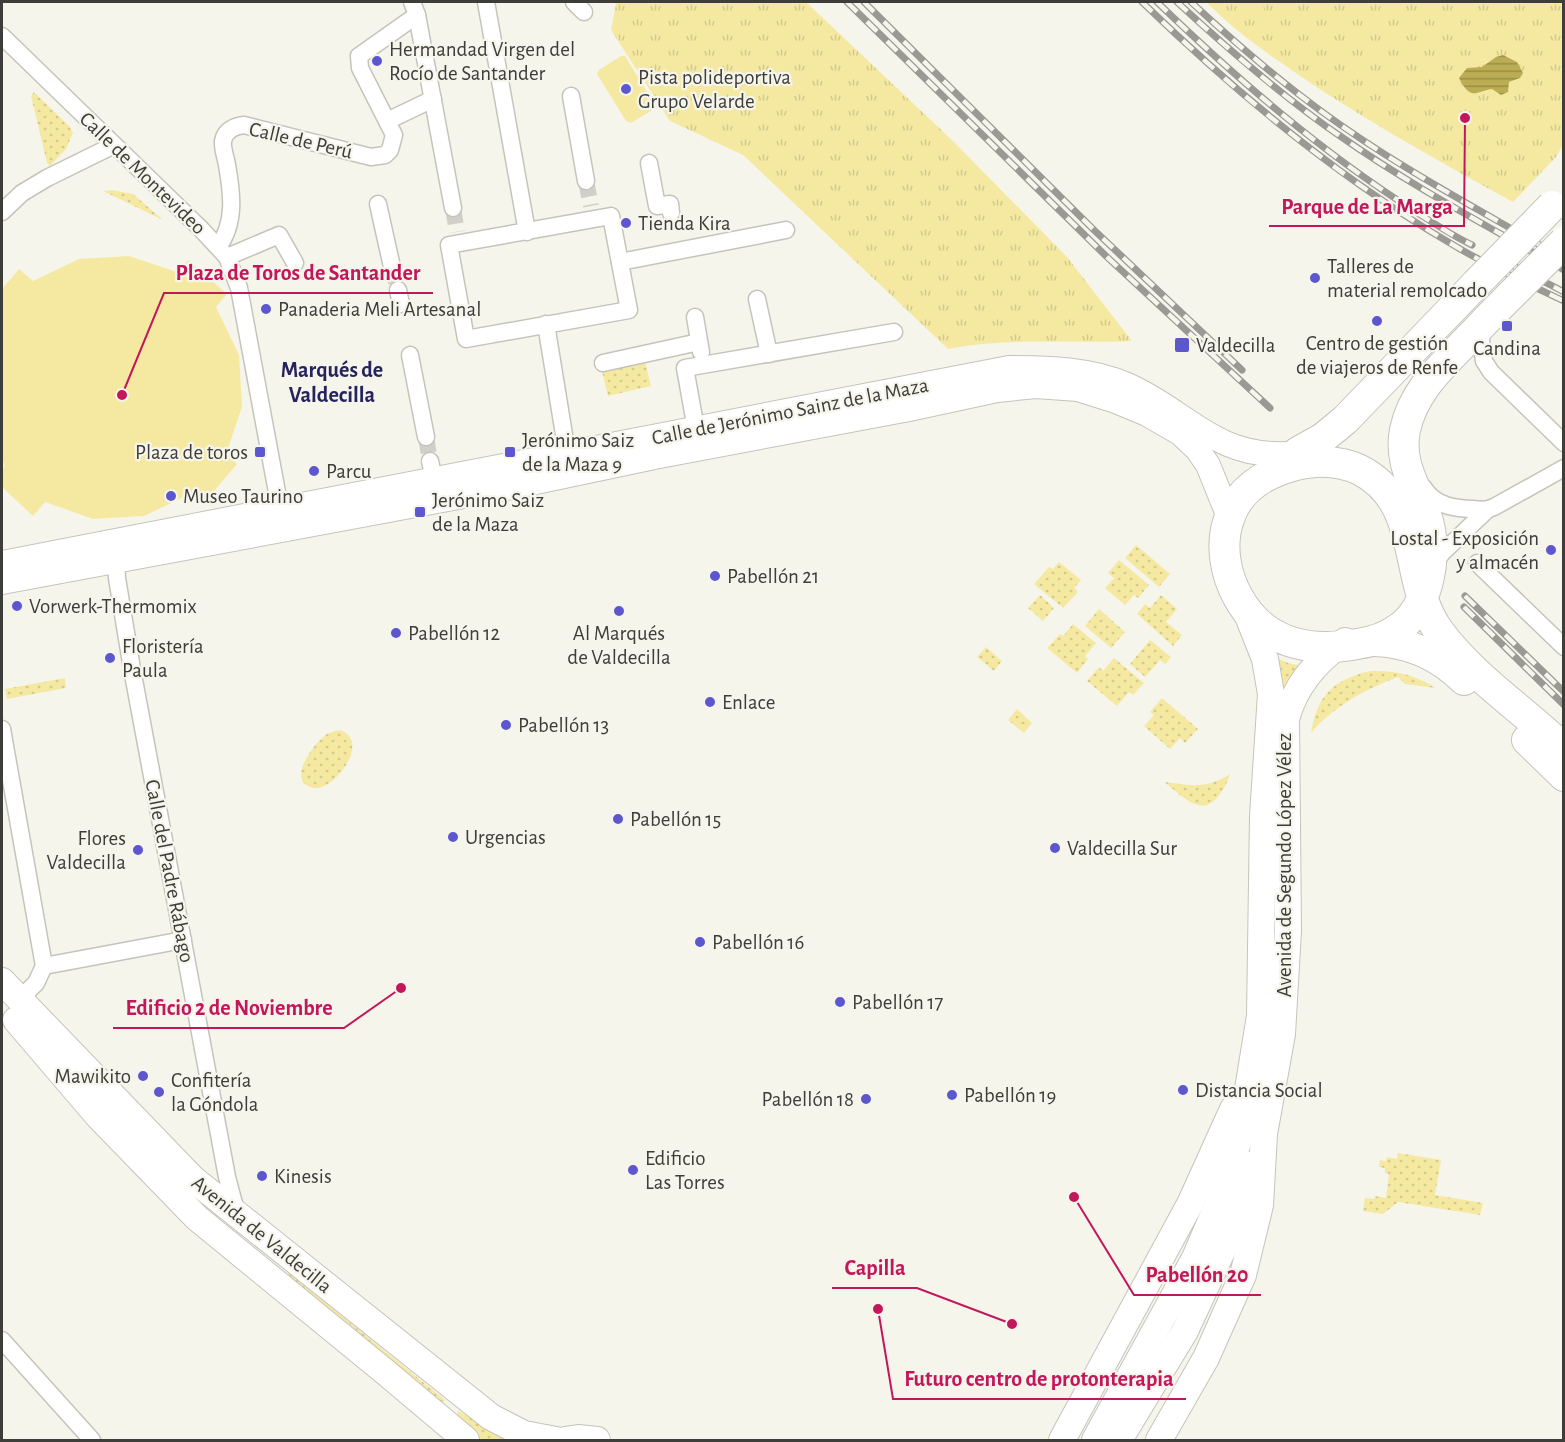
<svg xmlns="http://www.w3.org/2000/svg" width="1565" height="1442" font-family="'Alegreya Sans',sans-serif">
	<defs>
		<pattern id="grass-dots" width="8" height="8" patternUnits="userSpaceOnUse" patternTransform="scale(1.5)"><rect width="8" height="8" fill="#f5e9a2"/><path d="M2 2h.1M6 6h.1" fill="none" stroke="#d3c98c" stroke-width="1.8" stroke-linecap="round"/></pattern>
		<pattern id="park-tufts" width="24" height="20" patternUnits="userSpaceOnUse" patternTransform="scale(1.5)"><rect width="24" height="20" fill="#f5e9a2"/><path d="M3 7l-1-3M5 7V3M7 7l1-3M15 17l-1-3M17 17v-4M19 17l1-3" fill="none" stroke="#d3c98c"/></pattern>
		<pattern id="water-rules" width="6" height="5" patternUnits="userSpaceOnUse" patternTransform="scale(1.5)"><rect width="6" height="5" fill="#bbad54"/><path d="M0 2.5h6" fill="none" stroke="#998e47"/></pattern>
	</defs>
	<rect width="100%" height="100%" fill="#f6f5ec"/>
	<g fill="url(#grass-dots)">
		<polygon points="34,92 70,127 73,133 66,149 50,166 47,163 31,96"/>
		<polygon points="112,190 133,194 163,220 103,191"/>
		<polygon points="644,357 651,386 608,396 601,367"/>
		<polygon points="1136,545 1170,574 1159,587 1125,558"/>
		<polygon points="1119,560 1149,585 1138,598 1134,595 1125,605 1105,588 1114,578 1108,573"/>
		<polygon points="1059,562 1081,580 1074,588 1078,592 1063,608 1034,584 1049,567 1053,569"/>
		<polygon points="1040,595 1054,608 1043,621 1028,608"/>
		<polygon points="1161,595 1177,609 1166,622 1182,635 1173,646 1137,614 1145,604 1150,608"/>
		<polygon points="1099,609 1125,632 1111,648 1085,626"/>
		<polygon points="1073,624 1096,643 1085,656 1088,659 1077,673 1047,648 1060,634 1063,636"/>
		<polygon points="1150,640 1171,657 1165,664 1160,660 1145,677 1130,664"/>
		<polygon points="986,647 1002,661 994,671 977,657"/>
		<polygon points="1270,655 1288,663 1308,667 1282,714"/>
		<polygon points="1114,658 1144,683 1133,695 1129,692 1117,706 1087,681 1099,667 1103,671"/>
		<path d="M1371 671C1396 670 1415 675 1436 688L1405 684 1398 677C1366 689 1334 706 1311 733 1317 695 1334 679 1371 671Z"/>
		<polygon points="65,678 66,688 7,699 5,689"/>
		<polygon points="1162,698 1198,729 1185,743 1180,738 1170,749 1144,726 1154,715 1150,712"/>
		<polygon points="1017,709 1032,723 1024,733 1008,720"/>
		<path d="M340 730C372 741 334 791 314 788 284 783 314 742 327 734 331 732 335 731 340 730Z"/>
		<path d="M1230 774C1227 784 1223 791 1216 799 1199 817 1179 793 1164 782 1189 785 1205 790 1230 774Z"/>
		<polygon points="1398,1153 1441,1160 1435,1195 1483,1203 1480,1215 1398,1202 1383,1214 1363,1211 1365,1198 1374,1199 1375,1196 1386,1198 1389,1174 1385,1173 1385,1168 1379,1167 1380,1160 1386,1161 1387,1157 1397,1159"/>
		<polygon points="288,1272 445,1400 441,1405 288,1279"/>
		<polygon points="459,1411 506,1440 482,1440 455,1416"/>
	</g>
	<g fill="url(#park-tufts)">
		<path d="M613 2H806L954 142 1067 257 1132 341C1071 344 1009 337 948 349L743 155 670 121 611 30 616 4Z"/>
		<path d="M1206 2H1563V145L1556 157 1513 202C1422 152 1330 101 1247 38 1232 27 1219 14 1206 2Z"/>
	</g>
	<g fill="#f5e9a2">
		<polygon points="1237,2 1263,2 1265,16 1239,18"/>
		<polygon points="621,56 625,56 655,105 654,109 631,123 626,121 597,74 599,70"/>
		<polygon points="129,256 177,272 188,260 227,294 216,307 239,355 242,407 226,454 237,464 202,505 190,494 144,516 93,519 45,502 33,516 2,487 2,470 5,466 2,459 2,289 19,269 33,281 79,259"/>
	</g>
	<path fill="url(#water-rules)" d="M1503 55 1517 62 1523 73 1520 78 1509 82 1508 92 1501 95 1492 89C1474 92 1471 101 1459 78L1467 68 1482 67 1496 57Z"/>
	<g fill="none" stroke-linecap="round" stroke-linejoin="round">
		<g stroke="#d1d0c8" stroke-width="16" stroke-dasharray="16 8" stroke-linecap="butt">
			<polyline points="586,181 591,206"/>
			<polyline points="453,208 457,232"/>
			<polyline points="671,213 675,236"/>
			<polyline points="392,267 398,290"/>
			<polyline points="426,437 430,461"/>
		</g>
		<defs>
			<g id="street">
				<polyline points="412,2 417,15 453,208"/>
				<polyline points="486,2 527,232"/>
				<polyline points="574,2 584,12"/>
				<polyline points="2,36 200,228 227,257 239,288 282,519"/>
				<polyline points="571,96 586,181"/>
				<polyline points="387,121 433,99"/>
				<polyline points="649,163 657,206 670,204 671,213"/>
				<polyline points="378,204 392,267"/>
				<polyline points="2,212 22,193 47,178 114,145"/>
				<polygon points="611,216 629,310 466,339 449,245"/>
				<path d="M218 247C236 223 232 193 227 165 226 158 222 148 223 141 225 130 235 126 244 125L371 157 385 155 390 150 394 135 360 68 359 56 417 15"/>
				<polyline points="227,257 279,235 295,263"/>
				<polyline points="620,262 786,230"/>
				<polyline points="398,290 401,304"/>
				<polyline points="757,299 769,354"/>
				<polyline points="695,317 701,352"/>
				<polyline points="546,324 567,453"/>
				<polyline points="1479,327 1484,361 1491,372 1564,443"/>
				<polyline points="410,355 426,437"/>
				<polyline points="603,363 699,342"/>
				<polyline points="696,429 685,368 894,332"/>
				<polyline points="430,461 434,479"/>
				<path d="M1423 487C1438 511 1463 508 1487 510"/>
				<polyline points="1477,513 1494,507 1564,468"/>
				<polyline points="116,560 117,578 132,669 227,1177 237,1215"/>
				<polyline points="1477,563 1564,647"/>
				<polyline points="1434,564 1442,553 1487,510"/>
				<polyline points="2,729 44,966 36,983 27,992"/>
				<polyline points="44,966 183,940"/>
				<polyline points="2,1340 92,1440"/>
			</g>
			<g id="secondary">
				<path d="M2 563 1009 368C1047 368 1091 369 1127 385 1185 410 1214 457 1285 454"/>
				<polyline points="2,582 512,487 659,456 909,409 997,390 1036,386 1078,389 1113,400 1147,414 1180,433 1197,449 1208,465 1229,517"/>
			</g>
			<g id="primary">
				<polyline points="2,981 193,1179 491,1417 524,1434 556,1440"/>
				<polyline points="16,1020 98,1116 197,1218 384,1371 466,1440"/>
				<polyline points="565,1440 578,1438 597,1440"/>
				<polyline points="1062,1440 1190,1204 1233,1109 1239,1102"/>
				<polyline points="1095,1440 1195,1258 1218,1204 1244,1124 1248,1089 1260,1016 1263,816 1271,694 1265,659 1246,611"/>
				<polyline points="1119,1440 1185,1331 1230,1234 1254,1164"/>
				<path d="M1159 1440 1206 1358 1243 1275 1260 1205 1264 1134 1282 1034 1288 931 1286 719C1295 686 1317 660 1345 641"/>
			</g>
			<g id="highway">
				<path d="M1498 308C1487 319 1477 330 1466 341 1440 368 1413 392 1405 430 1399 459 1412 481 1423 507 1434 532 1434 558 1427 585 1422 602 1414 618 1399 628 1387 637 1372 642 1357 644 1309 653 1263 643 1238 597 1225 574 1220 544 1229 519 1238 490 1264 474 1292 466 1314 460 1339 460 1360 470 1424 503 1402 579 1438 630 1472 677 1523 709 1564 749"/>
				<polyline points="1298,452 1323,438 1345,420 1476,284"/>
				<path d="M1374 641C1409 642 1439 655 1464 680"/>
				<polyline points="1527,740 1564,776"/>
			</g>
		</defs>
		<use href="#street" stroke="#c5c4bb" stroke-width="19"/>
		<use href="#secondary" stroke="#c5c4bb" stroke-width="26"/>
		<use href="#primary" stroke="#c5c4bb" stroke-width="28"/>
		<use href="#highway" stroke="#c5c4bb" stroke-width="32"/>
		<use href="#street" stroke="#fff" stroke-width="16"/>
		<use href="#secondary" stroke="#fff" stroke-width="24"/>
		<use href="#primary" stroke="#fff" stroke-width="26"/>
		<use href="#highway" stroke="#fff" stroke-width="30"/>
		<defs>
			<g id="rail">
				<polyline points="847,2 1107,257 1270,408"/>
				<polyline points="864,2 1095,231 1242,370"/>
				<path d="M1142 2C1236 93 1337 177 1450 243 1486 265 1526 283 1564 301"/>
				<path d="M1157 2C1236 78 1320 151 1413 210 1432 222 1451 235 1472 245"/>
				<path d="M1177 2C1229 50 1284 98 1343 138 1413 187 1490 227 1564 270"/>
				<path d="M1191 2C1232 40 1276 78 1321 111 1397 167 1482 211 1564 259"/>
				<polyline points="1504,261 1564,292"/>
				<polyline points="1465,596 1564,692"/>
				<polyline points="1464,607 1564,705"/>
			</g>
		</defs>
		<use href="#rail" stroke="#9a9993" stroke-width="7"/>
		<use href="#rail" stroke="#f6f5ec" stroke-width="4.5" stroke-dasharray="14" stroke-linecap="butt"/>
		<defs>
			<g id="highway-bridge">
				<polyline points="1476,284 1552,206"/>
				<polyline points="1498,308 1564,242"/>
			</g>
		</defs>
		<use href="#highway-bridge" stroke="#c5c4bb" stroke-width="32" stroke-linecap="butt"/>
		<use href="#highway-bridge" stroke="#fff" stroke-width="30"/>
	</g>
	<g fill="#5c57cf" stroke="#f6f5ec" stroke-width="2">
		<circle cx="377" cy="61" r="6"/>
		<circle cx="626" cy="89" r="6"/>
		<circle cx="626" cy="223" r="6"/>
		<circle cx="1315" cy="278" r="6"/>
		<circle cx="266" cy="309" r="6"/>
		<circle cx="1377" cy="321" r="6"/>
		<rect x="1501" y="320" width="12" height="12" rx="3"/>
		<rect x="1174" y="337" width="16" height="16" rx="3"/>
		<rect x="254" y="446" width="12" height="12" rx="3"/>
		<rect x="504" y="446" width="12" height="12" rx="3"/>
		<circle cx="314" cy="471" r="6"/>
		<circle cx="171" cy="496" r="6"/>
		<rect x="414" y="506" width="12" height="12" rx="3"/>
		<circle cx="1551" cy="550" r="6"/>
		<circle cx="715" cy="576" r="6"/>
		<circle cx="17" cy="606" r="6"/>
		<circle cx="619" cy="611" r="6"/>
		<circle cx="396" cy="633" r="6"/>
		<circle cx="110" cy="658" r="6"/>
		<circle cx="710" cy="702" r="6"/>
		<circle cx="506" cy="725" r="6"/>
		<circle cx="618" cy="819" r="6"/>
		<circle cx="453" cy="837" r="6"/>
		<circle cx="1055" cy="848" r="6"/>
		<circle cx="138" cy="850" r="6"/>
		<circle cx="700" cy="942" r="6"/>
		<circle cx="840" cy="1002" r="6"/>
		<circle cx="143" cy="1076" r="6"/>
		<circle cx="1183" cy="1090" r="6"/>
		<circle cx="159" cy="1092" r="6"/>
		<circle cx="952" cy="1095" r="6"/>
		<circle cx="866" cy="1099" r="6"/>
		<circle cx="633" cy="1170" r="6"/>
		<circle cx="262" cy="1176" r="6"/>
	</g>
	<g text-anchor="middle" stroke-width="4.5" stroke-linejoin="round" paint-order="stroke">
		<g font-size="21" fill="#3d3d3a" stroke="#f6f5ec" text-anchor="start">
			<text x="389" y="56">Hermandad Virgen del<tspan x="389" dy="24">Rocío de Santander</tspan></text>
			<text x="638" y="84">Pista polideportiva<tspan x="638" dy="24">Grupo Velarde</tspan></text>
			<text x="638" y="230">Tienda Kira</text>
			<text x="1327" y="273">Talleres de<tspan x="1327" dy="24">material remolcado</tspan></text>
			<text x="278" y="316">Panaderia Meli Artesanal</text>
			<text x="1377" y="350" text-anchor="middle">Centro de gestión<tspan x="1377" dy="24">de viajeros de Renfe</tspan></text>
			<text x="1196" y="352">Valdecilla</text>
			<text x="1507" y="355" text-anchor="middle">Candina</text>
			<text x="522" y="447">Jerónimo Saiz<tspan x="522" dy="24">de la Maza 9</tspan></text>
			<text x="248" y="459" text-anchor="end">Plaza de toros</text>
			<text x="326" y="478">Parcu</text>
			<text x="183" y="503">Museo Taurino</text>
			<text x="432" y="507">Jerónimo Saiz<tspan x="432" dy="24">de la Maza</tspan></text>
			<text x="1539" y="545" text-anchor="end">Lostal - Exposición<tspan x="1539" dy="24">y almacén</tspan></text>
			<text x="727" y="583">Pabellón 21</text>
			<text x="29" y="613">Vorwerk-Thermomix</text>
			<text x="408" y="640">Pabellón 12</text>
			<text x="619" y="640" text-anchor="middle">Al Marqués<tspan x="619" dy="24">de Valdecilla</tspan></text>
			<text x="122" y="653">Floristería<tspan x="122" dy="24">Paula</tspan></text>
			<text x="722" y="709">Enlace</text>
			<text x="518" y="732">Pabellón 13</text>
			<text x="630" y="826">Pabellón 15</text>
			<text x="465" y="844">Urgencias</text>
			<text x="126" y="845" text-anchor="end">Flores<tspan x="126" dy="24">Valdecilla</tspan></text>
			<text x="1067" y="855">Valdecilla Sur</text>
			<text x="712" y="949">Pabellón 16</text>
			<text x="852" y="1009">Pabellón 17</text>
			<text x="131" y="1083" text-anchor="end">Mawikito</text>
			<text x="171" y="1087">Confitería<tspan x="171" dy="24">la Góndola</tspan></text>
			<text x="1195" y="1097">Distancia Social</text>
			<text x="964" y="1102">Pabellón 19</text>
			<text x="854" y="1106" text-anchor="end">Pabellón 18</text>
			<text x="645" y="1165">Edificio<tspan x="645" dy="24">Las Torres</tspan></text>
			<text x="274" y="1183">Kinesis</text>
		</g>
		<g font-size="21" fill="#3d3d3a" stroke="#f6f5ec">
			<text transform="translate(301 140) rotate(13)" y="7">Calle de Perú</text>
			<text transform="translate(143 173) rotate(44)" y="7">Calle de Montevideo</text>
			<text transform="translate(790 411) rotate(-11)" y="7">Calle de Jerónimo Sainz de la Maza</text>
			<text transform="translate(1284 865) rotate(-90)" y="7">Avenida de Segundo López Vélez</text>
			<text transform="translate(170 871) rotate(79)" y="7">Calle del Padre Rábago</text>
			<text transform="translate(262 1234) rotate(39)" y="7">Avenida de Valdecilla</text>
		</g>
		<g font-size="22" font-weight="bold" fill="#26245e" stroke="#f6f5ec">
			<text x="332" y="377">Marqués de<tspan x="332" dy="25">Valdecilla</tspan></text>
		</g>
	</g>
	<path fill="none" stroke="#c2185b" stroke-width="2" d="M1465 118L1464 226H1269M122 395L164 293H433M401 988L344 1028H113M1012 1324L917 1288H832M1074 1197L1134 1295H1261M878 1309L893 1399H1186"/>
	<g fill="#c2185b" stroke="#f6f5ec" stroke-width="2">
		<circle cx="1465" cy="118" r="6"/>
		<circle cx="122" cy="395" r="6"/>
		<circle cx="401" cy="988" r="6"/>
		<circle cx="1012" cy="1324" r="6"/>
		<circle cx="1074" cy="1197" r="6"/>
		<circle cx="878" cy="1309" r="6"/>
	</g>
	<g font-size="22" text-anchor="middle" font-weight="bold" fill="#c2185b" stroke="#f6f5ec" stroke-width="4.5" stroke-linejoin="round" paint-order="stroke">
		<text x="1367" y="214">Parque de La Marga</text>
		<text x="298" y="280">Plaza de Toros de Santander</text>
		<text x="229" y="1015">Edificio 2 de Noviembre</text>
		<text x="875" y="1275">Capilla</text>
		<text x="1197" y="1282">Pabellón 20</text>
		<text x="1039" y="1386">Futuro centro de protonterapia</text>
	</g>
	<rect width="1565" height="1442" fill="none" stroke="#3d3d3a" stroke-width="6"/>
</svg>
